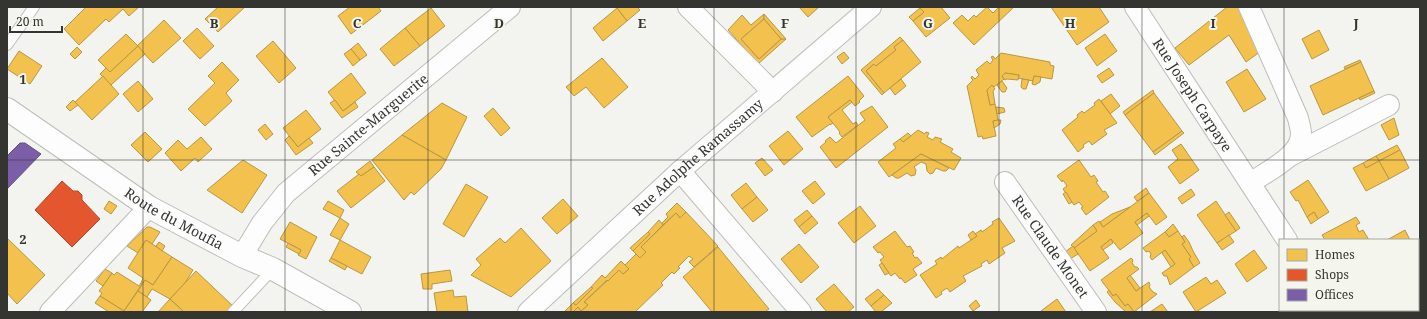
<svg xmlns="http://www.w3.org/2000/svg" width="1427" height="319" font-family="'Noto Serif',serif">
	<rect width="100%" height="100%" fill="#f3f4ef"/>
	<g fill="#f2c14e" stroke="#b99745">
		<polygon points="86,7 139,7 129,16 123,9 109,22 106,19 79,45 64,29"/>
		<polygon points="218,7 245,7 218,32 205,19"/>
		<polygon points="350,7 378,7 381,11 351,34 338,16"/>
		<polygon points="618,7 637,7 640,10 627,21 617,8"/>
		<polygon points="799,7 819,7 808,17"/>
		<polygon points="922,7 941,7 950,18 926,37 913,21 924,12 920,8"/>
		<polygon points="987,7 993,13 999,7 1014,7 974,45 953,23 962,15 968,21 974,15 976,17"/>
		<polygon points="1051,7 1099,7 1109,22 1077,45"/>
		<polygon points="1227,7 1239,7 1261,51 1246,62 1229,35 1189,65 1175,48"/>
		<polygon points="431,8 445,26 420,46 405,28"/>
		<polygon points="617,8 627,21 603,41 593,28"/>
		<polygon points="920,8 924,12 913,21 909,17"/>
		<polygon points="764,14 764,19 741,39 759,59 781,39 786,39 758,64 728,30 742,15 751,25"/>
		<polygon points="764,14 786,39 781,39 764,19"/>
		<polygon points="764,19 781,39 759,59 741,39"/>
		<polygon points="164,20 181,38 153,63 137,46"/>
		<polygon points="197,28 214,46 200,59 183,41"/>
		<polygon points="405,28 420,46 394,66 380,49"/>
		<polygon points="1319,30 1329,50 1312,59 1302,39"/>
		<polygon points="126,34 138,46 110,72 98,60"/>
		<polygon points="1105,34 1117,51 1097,66 1085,48"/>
		<polygon points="900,37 903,40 894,47 896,50 876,66 874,64 866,71 884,93 882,95 861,70"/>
		<polygon points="903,40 921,62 884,93 866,71 874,64 876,66 896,50 894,47"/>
		<polygon points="273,41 296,68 279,83 256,56"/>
		<polygon points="358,43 367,55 360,60 351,49"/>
		<polygon points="138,46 145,54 111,85 100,74 106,68 110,72"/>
		<polygon points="77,47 82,52 75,59 70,54"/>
		<polygon points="351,49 360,60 353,66 344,54"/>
		<polygon points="19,51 42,66 30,84 7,69"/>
		<polygon points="844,52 849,58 842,64 837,57"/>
		<polygon points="1001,53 1050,62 1050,65 1054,66 1052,79 1034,76 1033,81 1018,78 1019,75 1005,73 1002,76 1004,79 994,87 992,85 987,90 990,105 995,104 998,120 993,121 996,136 983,139 982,136 978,137 967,86 973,80 971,78 972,76 975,79 979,75 976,70 987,61 990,64 993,60 991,57 993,56 995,59"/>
		<polygon points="602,58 628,87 604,108 586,87 574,96 566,87"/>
		<polygon points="1360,60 1361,62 1345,69 1344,67"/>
		<polygon points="222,62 239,80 226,93 232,101 205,126 188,109 215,83 208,76"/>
		<polygon points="1361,62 1374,91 1323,115 1310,86"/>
		<polygon points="1109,68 1114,75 1102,83 1097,76"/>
		<polygon points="1247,69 1266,99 1244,112 1226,82"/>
		<polygon points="351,73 366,93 343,111 328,92"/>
		<polygon points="1005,73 1019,75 1018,80 1007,79 1005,80 1002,76"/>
		<polygon points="103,76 119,94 92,120 75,102"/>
		<polygon points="848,76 864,96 859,101 860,102 855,106 850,100 828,117 833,123 830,125 830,124 812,137 796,117"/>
		<polygon points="1034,76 1041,77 1040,82 1035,85 1032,84"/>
		<polygon points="901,79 906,86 895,95 890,88"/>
		<polygon points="1022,79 1029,80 1026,89 1023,89 1021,87"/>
		<polygon points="138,81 153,99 138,112 123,94"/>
		<polygon points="1002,81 1007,88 1005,92 1002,92 997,85"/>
		<polygon points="992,85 995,89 993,91 995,104 990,105 987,90"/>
		<polygon points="1153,90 1154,93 1125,115 1123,112"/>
		<polygon points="1374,91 1375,93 1360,100 1359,98"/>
		<polygon points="1154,93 1182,131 1153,152 1125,115"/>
		<polygon points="1111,94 1120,106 1110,114 1101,101"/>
		<polygon points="1099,99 1117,123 1104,130 1107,134 1092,145 1089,141 1083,145 1084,147 1078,152 1062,130 1078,117 1077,115 1082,111 1084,113 1095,105 1094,103"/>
		<polygon points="73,100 78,105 70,111 66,107"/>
		<polygon points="335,100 343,111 355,102 358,107 342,118 330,103"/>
		<polygon points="850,100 852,102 842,110 853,124 856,122 858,125 842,137 839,133 840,132 828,117"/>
		<polygon points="442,103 467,117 446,160 402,135"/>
		<polygon points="872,106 888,127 836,168 820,147 826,142 825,141 830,137 836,143 865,120 860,113"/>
		<polygon points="996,107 1004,108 1005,112 997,114"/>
		<polygon points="493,108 510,128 501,136 484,116"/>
		<polygon points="306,110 321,129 298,147 283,128"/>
		<polygon points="1394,118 1399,135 1389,140 1381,125"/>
		<polygon points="998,120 1001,120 1000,124 994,128 993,121"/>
		<polygon points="265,124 273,134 266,140 258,130"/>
		<polygon points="918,130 925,134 926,132 929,133 927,137 933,140 935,137 942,139 940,142 953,149 951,152 961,158 954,170 921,154 889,177 878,162 896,148 893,144 900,139 903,142"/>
		<polygon points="788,131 803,149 784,165 769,146"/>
		<polygon points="1182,131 1184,133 1155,155 1153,152"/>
		<polygon points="145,132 162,149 148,162 131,145"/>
		<polygon points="908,133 911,136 903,142 900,139"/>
		<polygon points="402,135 446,160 441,169 414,195 411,192 404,200 372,160"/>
		<polygon points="289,136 298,147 309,138 313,143 296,155 285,140"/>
		<polygon points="201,137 212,149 198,162 195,158 181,171 165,153 178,140 187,149"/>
		<polygon points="1181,144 1199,170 1180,184 1168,167 1178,159 1172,150"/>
		<polygon points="1397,145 1400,150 1379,161 1376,156"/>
		<polygon points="1400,150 1409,168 1389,179 1379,161"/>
		<polygon points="921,154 949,168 946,171 943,171 936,168 933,173 930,174 927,171 926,164 921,162 914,167 916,170 915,175 911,176 907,173 899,178 896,178 892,175"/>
		<polygon points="1376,156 1379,161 1366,168 1363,163"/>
		<polygon points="762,158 773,170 765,176 755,163"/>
		<polygon points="243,160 267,175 242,213 207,190"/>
		<polygon points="1079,160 1091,177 1094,175 1098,181 1096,182 1103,192 1105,191 1109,197 1086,215 1081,208 1083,207 1079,202 1074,205 1063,189 1067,186 1063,180 1062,182 1057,176"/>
		<polygon points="370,161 374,167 361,176 356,172"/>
		<polygon points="1379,161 1389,179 1366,191 1353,168 1363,163 1366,168"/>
		<polygon points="374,167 385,181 351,208 337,191 359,174 361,176"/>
		<polygon points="1308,180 1329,212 1318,219 1314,212 1307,217 1298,200 1296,201 1290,192"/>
		<polygon points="815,181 825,194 813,204 802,191"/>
		<polygon points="746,183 757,197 742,209 731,195"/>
		<polygon points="466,184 488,197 464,237 443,224"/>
		<polygon points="1146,188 1149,193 1137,201 1134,197"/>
		<polygon points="1191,189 1195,195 1182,204 1178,198"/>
		<polygon points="1066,192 1072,202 1069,204 1063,194"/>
		<polygon points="1149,193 1167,217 1156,225 1147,213 1135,222 1143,233 1120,250 1111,239 1101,247 1109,258 1090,271 1074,248 1097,231 1093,225 1099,221 1103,227"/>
		<polygon points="757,197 768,210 753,222 742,209"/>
		<polygon points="563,199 578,216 557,234 542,218"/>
		<polygon points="109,201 117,206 111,214 104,209"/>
		<polygon points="328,201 344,210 340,218 323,209"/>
		<polygon points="1216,201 1236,231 1217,243 1197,215"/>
		<polygon points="677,203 686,212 680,218 676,213 663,225 662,223 668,217 666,214"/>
		<polygon points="860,206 876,226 854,243 838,223"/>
		<polygon points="1130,207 1103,227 1100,222 1112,214"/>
		<polygon points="807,210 812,216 799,227 794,220"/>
		<polygon points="686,212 718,246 694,267 689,262 693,259 689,256 678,267 680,268 674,274 672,272 661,283 663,285 635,312 573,312 578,307 581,311 588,305 584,302 619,270 623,274 629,269 625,265 636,254 640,258 646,252 641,247 676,213 680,218"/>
		<polygon points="1229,212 1240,228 1236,231 1225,215"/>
		<polygon points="1314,212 1318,219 1311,224 1307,217"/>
		<polygon points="1147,213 1149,216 1137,225 1135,222"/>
		<polygon points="812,216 818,223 805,234 799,227"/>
		<polygon points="1356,217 1360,223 1356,225 1359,232 1363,230 1369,240 1325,240 1322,235"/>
		<polygon points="340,218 349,224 340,240 330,235"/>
		<polygon points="999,218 1015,241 1002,248 1005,253 1002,255 989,264 987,260 981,264 982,266 963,276 966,281 950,292 947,288 941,292 942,294 936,298 920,275 937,264 935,261 941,257 942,259 958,246 959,248 977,236 975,234 981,230 982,232 993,224 992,222"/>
		<polygon points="659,220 663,225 641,247 646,252 640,258 633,251 650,234 648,232"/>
		<polygon points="290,222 317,237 306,259 298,255 301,250 280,239"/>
		<polygon points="1173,224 1178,231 1169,237 1165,232"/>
		<polygon points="1093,225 1097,231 1074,248 1071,245"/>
		<polygon points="147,227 150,227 160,232 152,244 146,240 138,253 127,246"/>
		<polygon points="521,228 551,261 511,297 471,275 481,265 476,259 500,238 505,243"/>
		<polygon points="1405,230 1410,240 1387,240"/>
		<polygon points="895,231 907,247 910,246 914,252 912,253 915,258 917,257 922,263 913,269 917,275 905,283 901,278 900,279 895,273 891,276 880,260 884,257 880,252 878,253 873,247"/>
		<polygon points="973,231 977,236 971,240 968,235"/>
		<polygon points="1178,231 1185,242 1182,244 1191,257 1189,259 1194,267 1170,285 1167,276 1164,276 1162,273 1175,264 1165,250 1152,260 1150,257 1151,254 1149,251 1146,252 1143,248 1165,232 1169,237"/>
		<polygon points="648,232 650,234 633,251 630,248"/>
		<polygon points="1184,235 1189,242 1193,251 1200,263 1194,267 1189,259 1191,257 1182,244 1185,242 1182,237"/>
		<polygon points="1229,235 1234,242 1222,250 1217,243"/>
		<polygon points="7,238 45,275 17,304 7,293"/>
		<polygon points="1111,239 1113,243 1103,250 1101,247"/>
		<polygon points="146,240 172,257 153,285 145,280 142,284 141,283 143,278 128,268"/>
		<polygon points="340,240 371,257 362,274 331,258"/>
		<polygon points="159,242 165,246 162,251 156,246"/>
		<polygon points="288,243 301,250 299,254 286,247"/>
		<polygon points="799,244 819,267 801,283 781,259"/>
		<polygon points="1073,246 1078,254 1070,259 1065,252"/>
		<polygon points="718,247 769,309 766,311 767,312 712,312 683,277"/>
		<polygon points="1165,250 1175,264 1171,267 1162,253"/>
		<polygon points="1254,250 1267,268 1247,282 1235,264"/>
		<polygon points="172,257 193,270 185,283 170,299 152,289 147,297 138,291 145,280 153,285"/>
		<polygon points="331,258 347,266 345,270 329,261"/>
		<polygon points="1131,258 1133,260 1132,263 1135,267 1137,267 1139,269 1127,278 1136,291 1149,282 1150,285 1149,287 1153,292 1157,294 1134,312 1128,304 1125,306 1116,294 1113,296 1101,280"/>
		<polygon points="621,261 629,269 623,274 619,270 608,281 607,280 584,302 588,305 581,311 578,307 573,312 564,312 573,303 576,305 593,288 591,287 602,275 605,278"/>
		<polygon points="882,263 889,273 885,275 879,265"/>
		<polygon points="105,269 112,273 103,286 96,281"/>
		<polygon points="450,270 452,281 432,284 432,289 423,289 421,274"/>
		<polygon points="196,271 235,308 231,312 184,312 170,299"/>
		<polygon points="117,272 139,286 141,283 142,284 124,311 100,296 102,293 99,291 103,286 112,273 114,275"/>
		<polygon points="1130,275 1140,288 1136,291 1127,278"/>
		<polygon points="1206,277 1211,284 1217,280 1226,293 1196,312 1183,292"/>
		<polygon points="834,284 854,307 848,312 827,312 816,299"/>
		<polygon points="591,287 593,288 576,305 573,303"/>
		<polygon points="878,289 884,295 871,306 865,299"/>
		<polygon points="453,290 454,297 466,296 468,312 437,312 434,293"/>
		<polygon points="1109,290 1113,296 1116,294 1125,306 1128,304 1134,312 1126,312 1115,302 1107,292"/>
		<polygon points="138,291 151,300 142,312 126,312 124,311"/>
		<polygon points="884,295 892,303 881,312 876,312 871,306"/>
		<polygon points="100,296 124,311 123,312 109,312 95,303"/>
		<polygon points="170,299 184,312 158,312"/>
		<polygon points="1057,299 1066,312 1042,312 1041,311"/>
		<polygon points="976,300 980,306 973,311 969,306"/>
		<polygon points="1162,304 1168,312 1150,312"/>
	</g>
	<polygon fill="#e4572e" stroke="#af4c2f" points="62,181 73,191 78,191 82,195 82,200 100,219 72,247 35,210"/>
	<polygon fill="#7b5ea7" stroke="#665184" points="20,143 25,143 41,154 7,189 7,156"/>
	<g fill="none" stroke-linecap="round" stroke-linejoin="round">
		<defs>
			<g id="lane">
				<polyline points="7,45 34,7"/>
				<polyline points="233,312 273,269"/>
			</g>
			<g id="street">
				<polyline points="688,7 773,92"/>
				<path id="s1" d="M1135 7 1287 240"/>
				<path d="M1249 7 1298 118C1299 123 1301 129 1301 134 1301 156 1266 172 1250 183"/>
				<polyline points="1290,156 1389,105"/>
				<polyline points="680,171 801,312"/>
				<path id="s2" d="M1005 182 1096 312"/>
				<path id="s3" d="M242 256 262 223 286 193 510 7"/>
				<polyline points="1333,310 1334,312"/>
				<polyline points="50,312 149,207"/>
				<path id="s4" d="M528 312 680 171 871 7"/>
			</g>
			<g id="secondary">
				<path id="s5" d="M7 109 149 207 242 256 273 269 350 312"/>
			</g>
		</defs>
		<use href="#lane" stroke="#bdbdba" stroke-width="12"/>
		<use href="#street" stroke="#bdbdba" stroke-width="22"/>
		<use href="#secondary" stroke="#bdbdba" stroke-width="24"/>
		<use href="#lane" stroke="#fdfdfd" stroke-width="10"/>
		<use href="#street" stroke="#fdfdfd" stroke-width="20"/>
		<use href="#secondary" stroke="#fdfdfd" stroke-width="22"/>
	</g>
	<path fill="none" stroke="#343431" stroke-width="1" stroke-opacity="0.55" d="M143 7V312M285 7V312M428 7V312M571 7V312M714 7V312M856 7V312M999 7V312M1142 7V312M1284 7V240M7 160H1420M1284 310V312"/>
	<g text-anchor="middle" stroke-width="4" stroke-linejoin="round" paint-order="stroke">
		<g font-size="14" fill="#343431" stroke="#f4f6ed">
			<text dy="5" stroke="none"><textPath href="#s1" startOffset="105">Rue Joseph Carpaye</textPath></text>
			<text dy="5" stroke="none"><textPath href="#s3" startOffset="184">Rue Sainte-Marguerite</textPath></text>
			<text dy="5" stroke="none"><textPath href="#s4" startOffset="230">Rue Adolphe Ramassamy</textPath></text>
			<text dy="5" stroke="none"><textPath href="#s5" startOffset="200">Route du Moufia</textPath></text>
			<text dy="5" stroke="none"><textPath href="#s2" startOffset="79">Rue Claude Monet</textPath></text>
		</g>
	</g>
	<g font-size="13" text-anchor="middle" font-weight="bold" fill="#343431" stroke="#f4f6ed" stroke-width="4" stroke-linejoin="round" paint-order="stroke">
		<text x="214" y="28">B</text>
		<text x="357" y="28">C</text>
		<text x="499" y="28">D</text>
		<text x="642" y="28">E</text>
		<text x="785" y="28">F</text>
		<text x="928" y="28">G</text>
		<text x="1070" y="28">H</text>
		<text x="1213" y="28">I</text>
		<text x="1356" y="28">J</text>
		<text x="23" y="84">1</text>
		<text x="23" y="244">2</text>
	</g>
	<rect width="1427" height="319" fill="none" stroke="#343431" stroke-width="16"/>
	<rect x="1279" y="239" width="140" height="72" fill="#f4f6ed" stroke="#a7a8a2"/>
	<rect x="1287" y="249" width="20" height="12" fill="#f2c14e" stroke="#a7a8a2"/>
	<text x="1315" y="259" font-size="12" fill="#343431">Homes</text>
	<rect x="1287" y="269" width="20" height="12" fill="#e4572e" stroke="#a7a8a2"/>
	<text x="1315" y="279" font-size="12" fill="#343431">Shops</text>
	<rect x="1287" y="289" width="20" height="12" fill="#7b5ea7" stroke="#a7a8a2"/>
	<text x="1315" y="299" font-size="12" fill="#343431">Offices</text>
	<path d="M10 26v6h52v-6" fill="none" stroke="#343431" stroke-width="2"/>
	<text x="16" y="26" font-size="12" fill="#343431" stroke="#f4f6ed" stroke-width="3" paint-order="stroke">20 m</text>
</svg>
